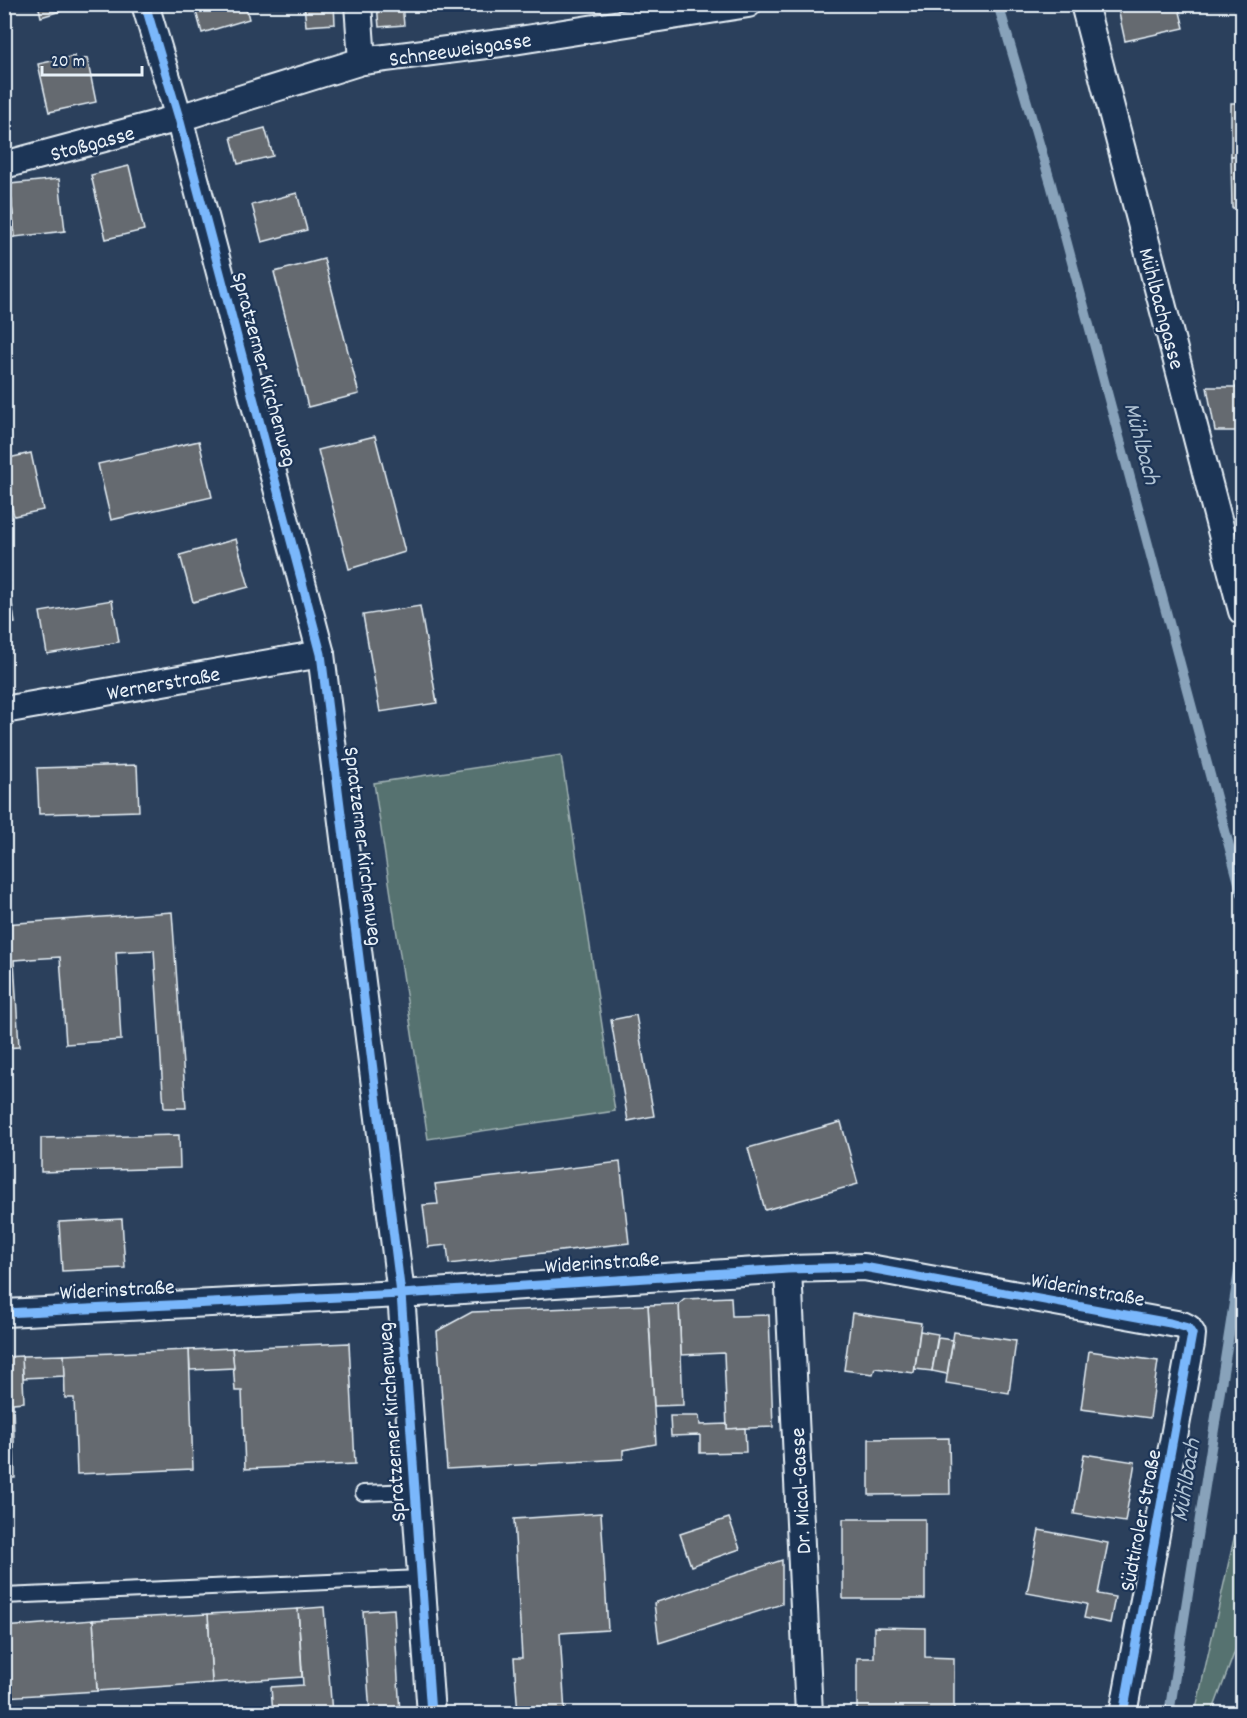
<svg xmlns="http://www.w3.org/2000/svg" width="1247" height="1718" font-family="Dekko,sans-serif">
	<rect width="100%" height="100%" fill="#2b405c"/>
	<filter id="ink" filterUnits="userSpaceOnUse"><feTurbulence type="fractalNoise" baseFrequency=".0167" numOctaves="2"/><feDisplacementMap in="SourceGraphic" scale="12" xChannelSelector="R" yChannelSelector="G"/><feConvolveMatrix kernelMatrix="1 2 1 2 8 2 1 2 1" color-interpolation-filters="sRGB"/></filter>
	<g filter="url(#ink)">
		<g fill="#57726f" stroke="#a0b2b4" stroke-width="1.5">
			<polygon points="561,755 615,1111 428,1139 374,783"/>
			<polygon points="1242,1503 1242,1632 1212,1713 1195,1713"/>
		</g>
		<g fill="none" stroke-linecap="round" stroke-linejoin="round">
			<g stroke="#88a2ba" stroke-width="10">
				<polyline points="998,4 1051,184 1242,894"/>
				<polyline points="1169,1714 1242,1252"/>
			</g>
		</g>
		<g fill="#656b70" stroke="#e8f1f8" stroke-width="1.5">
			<polygon points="38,4 83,4 41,17"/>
			<polygon points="194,4 245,4 249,19 202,33"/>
			<polygon points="304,4 334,4 335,24 306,26"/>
			<polygon points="377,4 402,4 404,25 379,27"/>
			<polygon points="1117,4 1178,4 1184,28 1125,41"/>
			<polygon points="75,56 76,61 87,58 96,102 49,112 38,64"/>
			<rect x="1231" y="103" width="11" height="53"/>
			<polygon points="265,128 273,156 238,164 231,137"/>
			<polygon points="1231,156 1242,156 1242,208 1232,208"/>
			<polygon points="129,166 144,230 106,239 91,175"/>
			<polygon points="59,179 65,231 15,237 10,184"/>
			<polygon points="10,184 15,237 4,238 4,185"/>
			<polygon points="297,193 307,230 262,242 252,205"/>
			<polygon points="324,259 359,394 308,407 274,272"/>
			<polygon points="1240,372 1242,372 1242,407 1241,407"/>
			<polygon points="1207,387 1241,387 1241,431 1215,431"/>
			<polygon points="375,436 405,552 349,569 318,450"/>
			<polygon points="199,441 212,497 111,520 98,464"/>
			<polygon points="31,453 43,510 14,516 4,474 4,459"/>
			<polygon points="236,539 249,587 193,602 180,555"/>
			<polygon points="8,576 15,623 4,624 4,577"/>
			<polygon points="112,600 119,642 47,654 40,612"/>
			<polygon points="420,606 437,703 380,712 363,615"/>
			<polygon points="137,765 139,811 39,814 37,768"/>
			<polygon points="172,912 186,1108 164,1108 154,950 116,952 121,1040 66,1044 60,957 14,960 19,1047 4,1048 4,924"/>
			<polygon points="636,1015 654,1116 628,1121 611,1020"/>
			<polygon points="841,1122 858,1184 765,1210 748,1148"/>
			<polygon points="179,1135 180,1168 41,1172 41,1138"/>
			<polygon points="620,1162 629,1243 449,1264 447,1245 428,1247 423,1205 438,1204 435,1184"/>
			<polygon points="122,1219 125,1268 62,1271 59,1222"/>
			<polygon points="731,1297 732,1316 769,1315 773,1427 727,1429 724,1353 681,1355 679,1304 685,1299"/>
			<polygon points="679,1304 683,1405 654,1406 648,1305"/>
			<polygon points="648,1305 656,1444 623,1450 623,1459 447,1469 437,1331 472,1312"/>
			<polygon points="852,1313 921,1323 914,1373 875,1368 873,1374 844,1370"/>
			<polygon points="920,1331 938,1334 932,1371 915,1369"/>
			<polygon points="954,1332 1016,1341 1009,1393 946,1383"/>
			<polygon points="938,1338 953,1340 947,1374 932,1371"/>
			<polygon points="349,1343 355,1464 245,1469 242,1391 235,1391 232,1348"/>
			<polygon points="232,1348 234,1368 190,1370 189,1350"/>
			<polygon points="189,1350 193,1469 77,1474 74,1398 65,1398 64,1355"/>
			<polygon points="1089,1351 1158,1361 1150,1418 1081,1409"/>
			<polygon points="64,1355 65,1376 23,1378 22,1356"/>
			<polygon points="22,1356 24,1402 13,1403 15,1478 4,1478 4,1357"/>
			<polygon points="670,1416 699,1416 700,1425 727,1424 727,1429 745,1428 746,1452 700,1453 700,1435 671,1436"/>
			<polygon points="949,1438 950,1494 869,1495 869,1439"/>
			<polygon points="1084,1454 1135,1462 1125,1522 1074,1514"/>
			<polygon points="601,1513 608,1630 560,1633 565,1714 518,1714 514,1658 522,1658 514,1519"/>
			<polygon points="729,1518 740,1549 691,1566 680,1534"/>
			<rect x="843" y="1519" width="82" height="80"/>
			<polygon points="1039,1530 1108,1543 1098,1594 1115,1597 1110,1623 1084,1618 1087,1604 1027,1593"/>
			<polygon points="782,1560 782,1604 659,1643 654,1603"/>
			<polygon points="324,1607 332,1714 273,1714 271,1687 303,1685 298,1609"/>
			<polygon points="298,1609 302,1677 212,1683 208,1614"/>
			<polygon points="394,1609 400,1714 370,1714 363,1611"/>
			<polygon points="208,1614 212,1683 97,1691 93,1620"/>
			<polygon points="93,1620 97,1691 4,1697 4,1627"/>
			<polygon points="874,1627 925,1628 925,1657 954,1658 954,1714 857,1714 857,1658 874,1658"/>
		</g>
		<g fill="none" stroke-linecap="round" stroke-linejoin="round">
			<defs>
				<g id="service">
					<polyline points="363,1493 415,1491"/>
					<polyline points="4,1596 421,1578"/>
				</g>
				<g id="minor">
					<polyline points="145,4 179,118 321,654 401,1294 431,1714"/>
					<polyline points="358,4 362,61"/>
					<polyline points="1084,4 1242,611"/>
					<polyline points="4,165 179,118 362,61 501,43 748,4"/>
					<polyline points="4,710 321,654"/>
					<polyline points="788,1269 809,1714"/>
					<polyline points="4,1313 401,1294 788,1269 864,1267 1182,1325 1188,1328 1192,1334 1191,1344 1123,1714"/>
				</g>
			</defs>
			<use href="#service" stroke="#e8f1f8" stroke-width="18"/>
			<use href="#minor" stroke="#e8f1f8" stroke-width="30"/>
			<use href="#service" stroke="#1d3557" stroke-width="14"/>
			<use href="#minor" stroke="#1d3557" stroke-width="26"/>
			<defs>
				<g id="cycleway">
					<polyline points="145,4 179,118 321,654 401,1294 431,1714"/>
					<polyline points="4,1313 401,1294 788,1269 864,1267 1170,1323 1188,1328 1192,1334"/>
					<polyline points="1123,1714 1192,1334"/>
				</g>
			</defs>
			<use href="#cycleway" stroke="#1d3557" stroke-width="13"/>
			<use href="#cycleway" stroke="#7ab7fb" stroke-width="9"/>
		</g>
	</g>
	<g text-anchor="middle" stroke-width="4.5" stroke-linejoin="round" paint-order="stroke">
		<g font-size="22" fill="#e8f1f8" stroke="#1d3557">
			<text transform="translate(460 48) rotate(-8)" y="8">Schneeweisgasse</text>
			<text transform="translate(92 142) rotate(-15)" y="8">Stoßgasse</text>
			<text transform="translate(1163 308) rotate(75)" y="8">Mühlbachgasse</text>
			<text transform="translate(266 369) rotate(75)" y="8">Spratzerner Kirchenweg</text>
			<text transform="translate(163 682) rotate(-10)" y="8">Wernerstraße</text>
			<text transform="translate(365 846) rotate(83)" y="8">Spratzerner Kirchenweg</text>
			<text transform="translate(602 1261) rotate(-4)" y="8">Widerinstraße</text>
			<text transform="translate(117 1288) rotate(-3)" y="8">Widerinstraße</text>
			<text transform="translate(1088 1288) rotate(10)" y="8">Widerinstraße</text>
			<text transform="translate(390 1422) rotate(-94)" y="8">Spratzerner Kirchenweg</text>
			<text transform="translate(799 1491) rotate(-93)" y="8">Dr. Mical-Gasse</text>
			<text transform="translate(1139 1520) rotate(-79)" y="8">Südtiroler Straße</text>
		</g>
		<g font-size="24" font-style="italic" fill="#b0c3d4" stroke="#1d3557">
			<text transform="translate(1143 443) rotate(75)" y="8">Mühlbach</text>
			<text transform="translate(1185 1480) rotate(-81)" y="8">Mühlbach</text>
		</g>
	</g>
	<rect width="1247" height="1718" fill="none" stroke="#1d3557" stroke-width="24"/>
	<rect x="12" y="12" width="1223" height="1694" fill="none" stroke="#e8f1f8" stroke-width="2" filter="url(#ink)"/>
	<path d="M42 66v9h100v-9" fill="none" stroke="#e8f1f8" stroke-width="3"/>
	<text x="51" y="66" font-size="18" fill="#e8f1f8" stroke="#1d3557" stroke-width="4.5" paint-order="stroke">20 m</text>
</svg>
